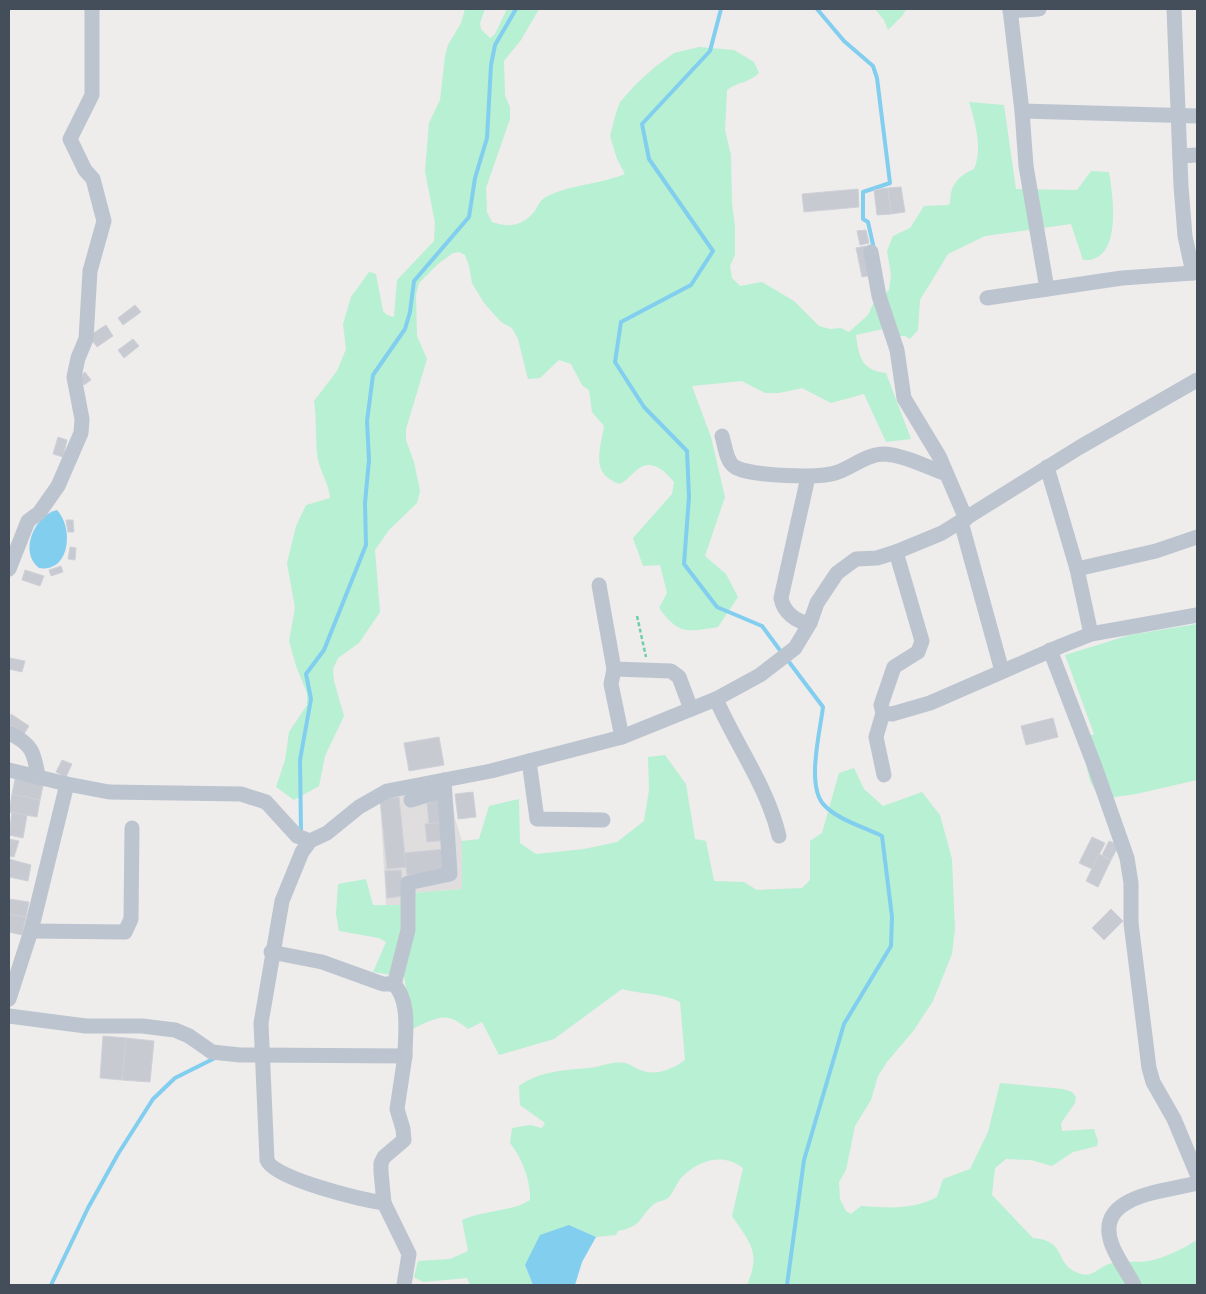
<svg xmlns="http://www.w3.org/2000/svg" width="1206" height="1294" font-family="'Titillium Web',sans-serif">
	<rect width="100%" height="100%" fill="#efecec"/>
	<polygon fill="#e0ddde" points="451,785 455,818 462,841 462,889 412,893 407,905 386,906 380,797"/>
	<g fill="#b7f0d2">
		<path d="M465 9H485L480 23 481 29 490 38 495 34 507 9H539L521 40 504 61 505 95 510 107V119L486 188 487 212 492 222C508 228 522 226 534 212 537 208 539 202 543 199 567 184 599 185 625 174L617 159 610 136 616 113 620 102 636 84 655 67 674 53 699 47 734 50 754 62 759 73C749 83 739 81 727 90L725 130 731 155 732 203 735 227V255L730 266 732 278 740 286 762 282 794 301 819 326 830 329 841 328 849 332 868 315 873 304 889 290 891 275 887 251 893 236 910 228 924 206 949 205C951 200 950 198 951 193 954 180 963 174 974 169 983 149 975 121 969 102L1004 105 1016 189 1077 190 1091 171 1109 172C1113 195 1123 263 1083 260L1071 224 985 236 948 254 920 300 918 330 910 339 905 336H887L883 329 856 335C859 357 861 370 886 373L911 439 886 442 864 394 831 403 802 388 779 393H765L742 381 692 386 711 437 725 497 705 556 726 574 738 597 718 627C687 632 679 635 659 608L667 593 660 565 643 566 633 538 672 494 674 482C666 472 652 458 638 469 631 474 629 479 620 484 590 474 600 451 604 426L592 412 589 390 582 385 571 364 559 360 540 378 528 379 518 339 512 328 501 322 484 303 472 283 469 266 465 255 459 252 453 253 438 264 419 283 416 295 417 336 427 359 406 429V440L414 462 420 491 417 503 389 530 375 550 380 612 359 643 338 658 333 669 334 681 344 716 325 756 319 786 294 800 276 787 285 760 289 732 307 705V693L296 666 289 641 295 608 287 563 296 526 306 505 330 498C329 484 321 473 318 460 315 441 317 420 314 401L337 371 346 349 343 324 351 297 369 272 376 274 383 311 387 315 394 317 397 280 434 241 435 223 425 171 429 123 440 100 445 56 448 45 461 23Z"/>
		<polygon points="875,9 906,9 903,15 888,30 884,20"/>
		<polygon points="1197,624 1197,780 1136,794 1100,799 1090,781 1080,739 1094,734 1065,655 1130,635"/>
		<path d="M665 755 686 784 695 839 706 841 714 881 744 882 757 890 802 888 810 880V841L822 833 839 773 854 768 864 789 883 806 922 792 940 815 952 859 955 929 952 954 933 1001 914 1030 887 1062 878 1076 871 1100 855 1126 846 1170 839 1182 840 1199 846 1211 851 1214 861 1206C888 1208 913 1210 937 1197L943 1179 970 1169 988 1132 1000 1083 1063 1089 1072 1092 1076 1097 1075 1103 1061 1123 1062 1131 1094 1129 1098 1141 1097 1146 1073 1152 1052 1166 1031 1160 1006 1159 995 1168 992 1195 1033 1238C1068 1241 1053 1263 1078 1273 1093 1279 1098 1267 1109 1264 1121 1260 1136 1263 1148 1261 1163 1259 1184 1248 1197 1240V1285H747C761 1252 751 1244 732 1216L743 1168C723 1152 698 1160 681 1178 676 1184 674 1192 668 1198 664 1201 658 1201 654 1204 638 1217 644 1226 618 1231L616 1235 596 1237 569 1225 525 1265 533 1285H470L467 1278 423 1282 414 1277 418 1261 450 1259 468 1251 462 1220C483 1210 512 1212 530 1200 531 1181 522 1158 510 1143L512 1128 530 1125 542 1128 545 1123 520 1105 519 1086C539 1071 566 1070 589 1068 601 1067 612 1061 624 1063 629 1063 633 1067 638 1069 655 1077 671 1070 685 1060L680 1002C662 993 641 994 622 989L554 1039 499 1055 482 1022 468 1029C445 1010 437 1018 412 1029L404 977 373 972 386 942 379 938 339 931 336 914 338 884 366 879 373 905H407L412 893 462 889V841L479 839 489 806 519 799 520 843 536 854 584 849 617 842 644 821 649 790 648 757Z"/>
	</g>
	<g fill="#82ceef">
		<path d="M57 510C74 528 70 573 39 568 18 552 35 515 57 510Z"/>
		<polygon points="569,1225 596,1237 582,1262 575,1285 533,1285 525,1265 540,1235"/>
	</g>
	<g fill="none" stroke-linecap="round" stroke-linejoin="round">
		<g stroke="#82ceef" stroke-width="4">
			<polyline points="721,9 710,51 642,124 649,159 713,251 691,285 621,322 615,362 644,407 687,451 689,497 684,564 717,607 762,626 782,653"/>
			<polyline points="817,9 844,41 873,66 877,78 890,183 863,192 863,219 868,222 874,249"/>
			<path d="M786 658 823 707C820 732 806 786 824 805 838 820 864 827 882 836L892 917 891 946 844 1024 804 1160 787 1285"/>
			<polyline points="301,832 300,760 311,699 306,674 324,650 366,545 365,503 369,460 367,421 373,375 405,329 410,312 414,281 469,217 475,178 487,138 491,65 495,45 516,9"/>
			<polyline points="51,1285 88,1208 118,1154 153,1099 175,1078 215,1058"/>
		</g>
	</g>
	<g fill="#c8cad2" stroke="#cfd1d8">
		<polygon points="901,187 905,212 891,214 888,188"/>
		<polygon points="888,188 891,214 877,215 874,190"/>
		<polygon points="858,189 859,207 804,212 802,194"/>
		<polygon points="866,230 869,243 860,245 857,231"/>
		<polygon points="866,246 872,275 862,277 856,248"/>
		<polygon points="135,305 141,312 123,325 118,318"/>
		<polygon points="106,325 113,336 97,347 89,336"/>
		<polygon points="133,339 139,346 124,358 118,350"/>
		<polygon points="85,372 91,380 84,385 78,378"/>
		<polygon points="58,437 67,440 63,457 53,454"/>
		<polygon points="66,520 73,520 74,532 68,532"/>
		<polygon points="70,547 76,548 75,560 68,559"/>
		<polygon points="61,566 63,572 51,576 49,570"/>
		<polygon points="25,570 44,576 40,586 22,580"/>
		<polygon points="10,658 25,661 22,672 9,669"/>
		<polygon points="11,714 29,726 24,734 9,724"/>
		<polygon points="1053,718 1058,737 1026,745 1021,726"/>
		<polygon points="439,737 444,765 409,771 404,743"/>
		<polygon points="62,760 72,764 66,777 56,772"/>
		<polygon points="16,775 44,781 40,800 12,794"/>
		<polygon points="473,792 476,817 458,819 455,794"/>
		<polygon points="12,794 40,800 37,817 9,812"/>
		<polygon points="442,795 445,822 429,824 427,803 431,803 430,796"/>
		<polygon points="399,797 406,867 387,869 380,799"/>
		<polygon points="12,812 27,815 23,838 9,835"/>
		<polygon points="445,822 447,840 427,842 425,824"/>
		<polygon points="1092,837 1105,843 1092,869 1079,863"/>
		<polygon points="9,839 19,841 14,857 9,856"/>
		<polygon points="1109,841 1119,845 1111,860 1102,855"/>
		<polygon points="445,849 447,871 407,875 404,853"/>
		<polygon points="1099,854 1111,860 1098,887 1086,881"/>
		<polygon points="9,859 31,865 28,881 9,877"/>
		<polygon points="401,870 403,896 387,898 385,871"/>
		<polygon points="9,899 29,902 26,917 9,914"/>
		<polygon points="1111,909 1123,921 1104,940 1092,928"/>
		<polygon points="9,914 26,917 22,935 9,932"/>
		<polygon points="103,1036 126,1038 122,1080 100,1078"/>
		<polygon points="126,1038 154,1041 150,1082 122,1080"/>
	</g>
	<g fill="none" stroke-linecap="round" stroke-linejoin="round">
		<polyline stroke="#6ecfa8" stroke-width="2.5" stroke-dasharray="4 2.5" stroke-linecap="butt" points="637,616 646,657"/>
		<g stroke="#bcc5cf" stroke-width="15">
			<polyline points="1010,9 1022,111 1197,116"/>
			<polyline points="1174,9 1181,186 1185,236 1193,273 1197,272"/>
			<polyline points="1010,11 1039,9"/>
			<polyline points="1022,111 1026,166 1047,289"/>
			<polyline points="1180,156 1197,155"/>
			<polyline points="871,252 879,296 897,350 904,398 939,456 966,519"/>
			<polyline points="987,298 1122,278 1193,273"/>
			<path d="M722 436C725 445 726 462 735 467 750 476 821 479 838 472 852 467 867 454 884 454 904 455 927 467 946 474"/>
			<polyline points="1047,467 1077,569 1091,634"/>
			<path d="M808 477 781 598C783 611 796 623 810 623"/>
			<polyline points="961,522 1002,671"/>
			<polyline points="9,569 28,521 39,513 58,486 81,433 82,419 74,377 78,358 86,339 90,271 104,221 93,179 85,170 70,139 92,95 92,9"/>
			<polyline points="1077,569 1156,551 1197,537"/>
			<polyline points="599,585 614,669 611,684 622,737"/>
			<polyline points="1050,650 1095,767 1127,858 1131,883 1131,923 1149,1068 1153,1082 1174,1119 1197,1174"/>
			<polyline points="614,669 671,671 679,677 691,709"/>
			<path d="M716 699C736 745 767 786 779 836"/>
			<polyline points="883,713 892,714 930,703 1061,646 1091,634 1197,615"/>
			<path d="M9 733C32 744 34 752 38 776"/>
			<polyline points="529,761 537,819 603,820"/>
			<polyline points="9,770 67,784 109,792 241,794 266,802 297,836 310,841"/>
			<polyline points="884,775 876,737 883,713 881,705 894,667 918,652 922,641 896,552"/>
			<polyline points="411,800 437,792 436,782"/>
			<polyline points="31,931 125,932 131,919 132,828"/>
			<polyline points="271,952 322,962 383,984 392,984 395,981 408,930 408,883 450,874 444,780"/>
			<polyline points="9,999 31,931 67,784"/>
			<path d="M9 1016 86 1026H142L175 1030 189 1036 212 1052 240 1055 405 1056C405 1033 411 1001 393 983"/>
			<path d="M384 1203C364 1200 273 1179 267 1160L261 1023 282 901 302 852 310 841 327 833 359 807 387 791 491 771 622 737 716 699 760 675 795 648 810 623 817 603 837 573 856 559 877 558 896 552 942 533 1080 447 1197 380"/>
			<polyline points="404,1285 409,1254 384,1203 381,1172 381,1163 384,1157 404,1140 403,1129 397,1109 405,1056"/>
			<path d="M1134 1285C1127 1272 1117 1258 1112 1245 1093 1194 1166 1192 1197 1183"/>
		</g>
	</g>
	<rect width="1206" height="1294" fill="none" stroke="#444d5a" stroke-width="20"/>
</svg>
